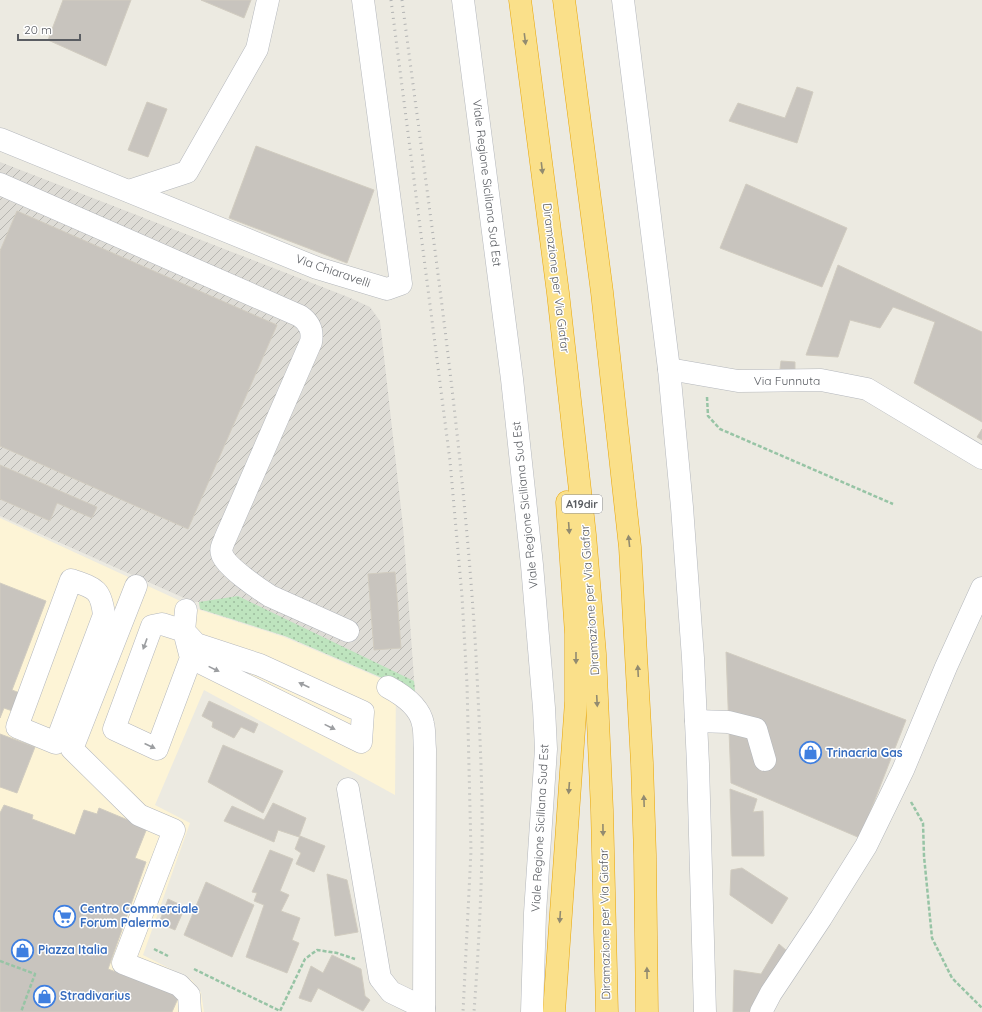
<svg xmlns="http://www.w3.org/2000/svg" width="982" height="1012" font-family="Quicksand,sans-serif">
	<defs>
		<pattern id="industrial-furrows" width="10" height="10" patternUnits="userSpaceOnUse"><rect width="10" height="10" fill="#dedcd6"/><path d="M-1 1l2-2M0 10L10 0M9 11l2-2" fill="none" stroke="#b7b6b1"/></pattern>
		<pattern id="grass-dots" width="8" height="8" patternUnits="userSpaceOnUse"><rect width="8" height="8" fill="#bee4be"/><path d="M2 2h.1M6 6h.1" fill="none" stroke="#9dbc9e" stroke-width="1.8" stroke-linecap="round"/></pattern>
	</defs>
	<rect width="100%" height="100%" fill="#eceae1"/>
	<polygon fill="#fdf4d6" points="0,518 200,610 284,637 396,685 395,795 204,690 155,805 190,823 143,955 192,980 201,993 204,1012 0,1012"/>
	<polygon fill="url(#industrial-furrows)" points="0,162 348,297 370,307 380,321 403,526 415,692 285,636 200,609 199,602 193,602 0,516"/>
	<polygon fill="url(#grass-dots)" points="238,596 414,681 415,692 285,636 200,609 199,602"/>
	<g fill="#c8c4be" stroke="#d1ccc0">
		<polygon points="63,0 131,0 106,66 48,40"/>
		<polygon points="201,0 251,0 244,18"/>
		<polygon points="797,87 813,92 797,143 729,121 738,103 785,118"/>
		<polygon points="147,102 167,109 148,157 128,150"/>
		<polygon points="256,146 374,190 347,263 229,218"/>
		<polygon points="746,184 847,228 822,287 720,248"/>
		<polygon points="17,211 277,325 188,529 0,446 0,251"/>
		<polygon points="838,265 982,332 982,422 914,383 935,322 893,307 880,328 850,320 838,357 806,355"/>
		<polygon points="781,361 795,362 795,376 779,377"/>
		<polygon points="982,429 982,440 977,437"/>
		<polygon points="0,465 97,507 92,518 57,503 50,521 0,499"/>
		<polygon points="395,572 401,648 374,650 368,574"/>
		<polygon points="0,583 46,601 12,690 25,695 18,713 4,708 0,718"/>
		<polygon points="726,652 906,720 860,838 731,783"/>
		<polygon points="209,701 258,724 254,733 241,727 234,738 212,727 213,722 202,716"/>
		<polygon points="0,734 35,747 17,793 0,787"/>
		<polygon points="223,745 283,771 263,813 208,782"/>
		<polygon points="730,789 757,799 753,812 763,811 764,856 732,856"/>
		<polygon points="273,803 306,818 299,837 278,830 274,842 224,821 232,806 264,820"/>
		<polygon points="4,805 33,815 32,819 75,835 84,810 97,814 99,808 147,828 135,858 146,862 108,969 179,996 172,1012 0,1012 0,813"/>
		<polygon points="300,836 325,846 314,872 296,864 301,853 295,849"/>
		<polygon points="270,850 293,859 280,891 289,895 281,911 300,918 292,940 299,943 287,973 246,957 264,905 254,901 257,893 252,892"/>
		<polygon points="742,868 788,898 772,924 730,895 731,870"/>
		<polygon points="327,874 347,880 358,932 335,936"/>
		<polygon points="206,882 254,905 232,957 184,935"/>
		<polygon points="168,899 185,907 175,930 159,923"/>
		<polygon points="779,944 787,951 752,1012 733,1012 734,970 761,974"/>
		<polygon points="332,955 361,969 365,996 370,1000 363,1011 318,988 311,1002 299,998 311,966 323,973"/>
	</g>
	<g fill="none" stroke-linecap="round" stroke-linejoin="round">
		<defs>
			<g id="minor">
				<polyline points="463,0 512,379 532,565 544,708 546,749 535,913 532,1012"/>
				<polyline points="623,0 669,369 682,507 693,658 698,764 705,1012"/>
				<polyline points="0,139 317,268 387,289 401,284 363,0"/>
				<path d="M0 184 300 316C310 323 313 331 311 342L225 539C223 544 220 549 222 554 225 566 259 589 270 596L348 631"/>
				<polyline points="129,191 187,172 257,49 268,0"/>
				<polyline points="669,369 738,381 821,380 867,389 982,458"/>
				<path d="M71 580C95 588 101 589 104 615L56 743 17 727Z"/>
				<polyline points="136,586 72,749 139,815 174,830 123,963 179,985 189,995 190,1012"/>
				<polyline points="186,610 184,631 191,658 361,742 363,712 260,665 196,644 184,631 162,624 152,626 114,729 157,749 191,658"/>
				<path d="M388 687C403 695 420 707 423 724 425 732 424 741 425 749L424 1012"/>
				<polyline points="696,721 728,722 756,729 765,760"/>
				<polyline points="348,789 380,978 391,992 424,1008"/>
				<polyline points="761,1012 771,993 821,918 866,846 903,770 946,667 982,588"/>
			</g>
			<g id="highway">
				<polyline points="520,0 558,293 585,535 595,654 602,810 607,1012"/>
				<polyline points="564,0 602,292 630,547 642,763 645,855 647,1012"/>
				<polyline points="554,1012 576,701 576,634 567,502"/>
			</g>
		</defs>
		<use href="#minor" stroke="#b4b7bc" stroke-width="23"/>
		<use href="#highway" stroke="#e8a506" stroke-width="23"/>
		<g stroke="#97c4a5" stroke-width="2.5" stroke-dasharray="4 2" stroke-linecap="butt">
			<polyline points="707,397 708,416 720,429 893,504"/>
			<polyline points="911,802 923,823 924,856 932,938 952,978 982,1008"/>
			<polyline points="154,949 168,956"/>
			<polyline points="0,961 35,974 21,1012"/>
			<polyline points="194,969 280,1011 305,959 317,950 337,953 355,959"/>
		</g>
		<use href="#minor" stroke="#fff" stroke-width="22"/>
		<use href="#highway" stroke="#fae08a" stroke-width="22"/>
		<g stroke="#b2b3b3" stroke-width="3" stroke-dasharray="1 5" stroke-linecap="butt">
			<polyline points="391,0 450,461 462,596 467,684 471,851 463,1012"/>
			<path d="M402 0C430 218 463 435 476 655 479 719 483 784 482 849 481 903 478 958 474 1012"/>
		</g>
	</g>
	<defs><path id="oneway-solid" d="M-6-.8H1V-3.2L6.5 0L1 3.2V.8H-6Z"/></defs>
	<g fill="#928b70">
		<use href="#oneway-solid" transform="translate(525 39) rotate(83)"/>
		<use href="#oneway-solid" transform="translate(542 168) rotate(83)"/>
		<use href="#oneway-solid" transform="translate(569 528) rotate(86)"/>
		<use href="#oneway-solid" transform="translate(629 541) rotate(-96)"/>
		<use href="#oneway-solid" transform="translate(576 658) rotate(90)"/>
		<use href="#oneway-solid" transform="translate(638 671) rotate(-93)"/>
		<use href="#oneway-solid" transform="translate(597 701) rotate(87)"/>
		<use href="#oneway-solid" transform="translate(569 788) rotate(94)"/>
		<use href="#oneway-solid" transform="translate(644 801) rotate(-92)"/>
		<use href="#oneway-solid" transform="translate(603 830) rotate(89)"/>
		<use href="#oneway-solid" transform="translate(560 917) rotate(94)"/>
		<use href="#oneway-solid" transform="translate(647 973) rotate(-91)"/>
	</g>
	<g fill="#9c9ea1">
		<use href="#oneway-solid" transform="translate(145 644) rotate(110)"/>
		<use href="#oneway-solid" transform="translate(214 669) rotate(26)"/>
		<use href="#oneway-solid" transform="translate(304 685) rotate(-155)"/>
		<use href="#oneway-solid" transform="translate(330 727) rotate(26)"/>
		<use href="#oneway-solid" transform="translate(150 746) rotate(25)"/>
	</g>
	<defs>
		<symbol id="shop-ring" viewBox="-11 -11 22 22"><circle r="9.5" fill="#fff" stroke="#3f7fe0" stroke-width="1.5"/><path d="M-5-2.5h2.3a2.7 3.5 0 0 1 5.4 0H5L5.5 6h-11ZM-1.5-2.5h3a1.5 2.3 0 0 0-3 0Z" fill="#3f7fe0"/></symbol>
		<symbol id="supermarket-ring" viewBox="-11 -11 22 22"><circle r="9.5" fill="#fff" stroke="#3f7fe0" stroke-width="1.5"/><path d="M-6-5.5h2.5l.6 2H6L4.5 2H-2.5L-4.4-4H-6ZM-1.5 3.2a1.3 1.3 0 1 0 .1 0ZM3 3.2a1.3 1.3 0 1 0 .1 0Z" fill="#3f7fe0"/></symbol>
	</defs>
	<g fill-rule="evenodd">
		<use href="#shop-ring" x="798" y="740" width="25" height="25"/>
		<use href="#supermarket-ring" x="52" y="904" width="25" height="25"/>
		<use href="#shop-ring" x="10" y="938" width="25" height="25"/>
		<use href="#shop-ring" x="32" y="984" width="25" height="25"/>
	</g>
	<g text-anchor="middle" stroke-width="3" stroke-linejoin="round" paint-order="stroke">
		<rect fill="#fff" stroke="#8c8e91" stroke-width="1" x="562" y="495" width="40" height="18" rx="3"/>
		<g font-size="11" font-weight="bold" fill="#5a5d62">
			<text x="582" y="508">A19dir</text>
		</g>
		<g font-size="12" fill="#5a5d62" stroke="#fff">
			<text transform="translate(487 183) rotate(83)" y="4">Viale Regione Siciliana Sud Est</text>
			<text transform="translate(333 271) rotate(19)" y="4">Via Chiaravelli</text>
			<text transform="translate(556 278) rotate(83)" y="4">Diramazione per Via Giafar</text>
			<text x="787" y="385">Via Funnuta</text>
			<text transform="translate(525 505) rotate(-96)" y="4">Viale Regione Siciliana Sud Est</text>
			<text transform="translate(590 600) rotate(-94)" y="4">Diramazione per Via Giafar</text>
			<text transform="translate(540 828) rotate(-87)" y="4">Viale Regione Siciliana Sud Est</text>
			<text transform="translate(605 924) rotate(-91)" y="4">Diramazione per Via Giafar</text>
		</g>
		<g font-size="12" font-weight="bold" fill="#366cbe" stroke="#fff" text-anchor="start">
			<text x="826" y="757">Trinacria Gas</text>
			<text x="80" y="913">Centro Commerciale<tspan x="80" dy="14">Forum Palermo</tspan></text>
			<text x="38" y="954">Piazza Italia</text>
			<text x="60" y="1000">Stradivarius</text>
		</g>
	</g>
	<path d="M18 34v6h62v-6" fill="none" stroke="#5a5d62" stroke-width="2"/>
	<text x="24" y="34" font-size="12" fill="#5a5d62" stroke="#ffffff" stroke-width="3" paint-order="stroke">20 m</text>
</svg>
